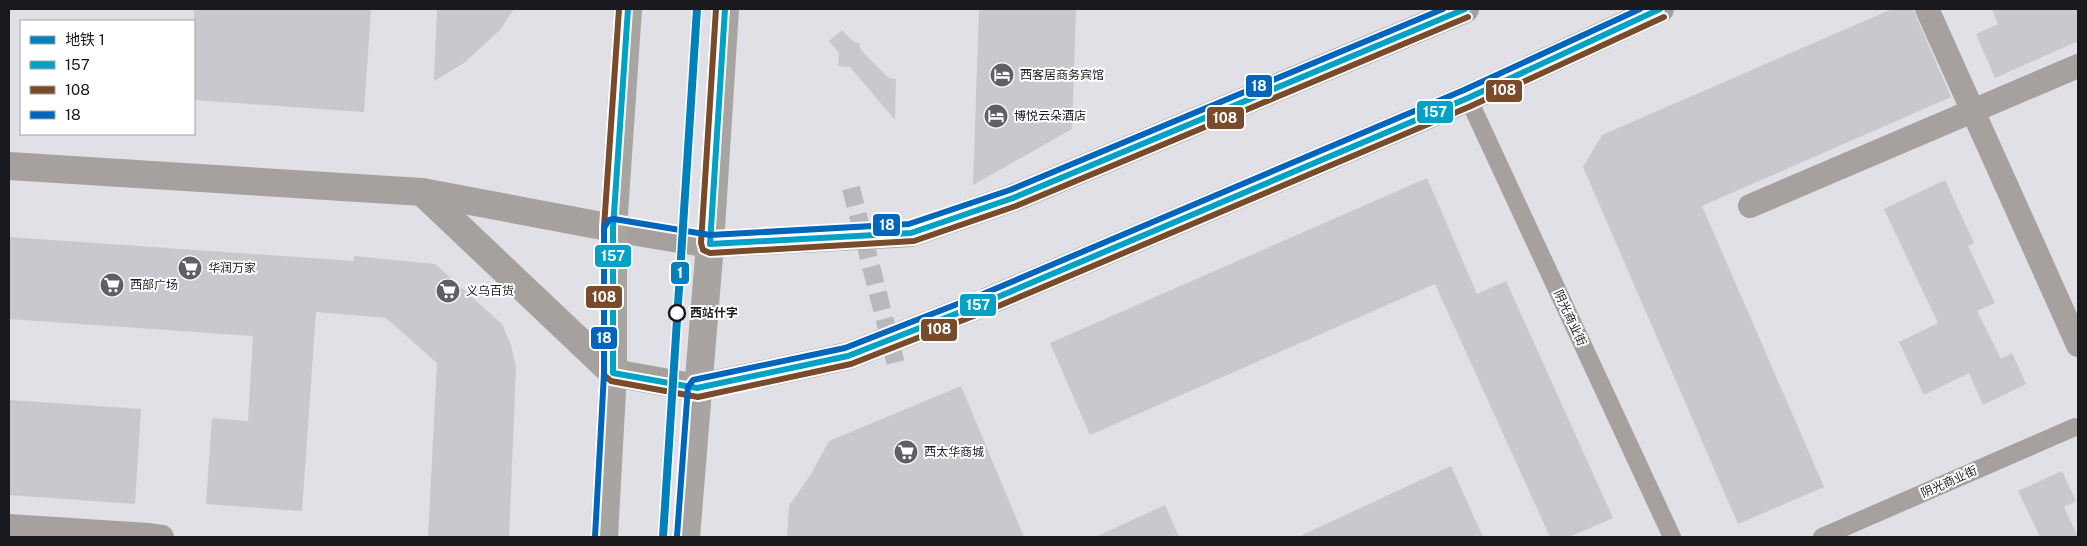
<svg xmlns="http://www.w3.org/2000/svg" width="2087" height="546" font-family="'Public Sans','Noto Sans SC',sans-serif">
	<rect width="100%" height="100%" fill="#e1e0e6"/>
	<g fill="#c9c8cc">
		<polygon points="194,9 371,9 364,112 194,100"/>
		<polygon points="437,9 514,9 500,30 464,63 434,81"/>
		<polygon points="979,9 1076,9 1072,129 973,185"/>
		<polygon points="1892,9 1913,9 1951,97 1702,206 1824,487 1738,524 1583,167 1602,135"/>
		<polygon points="1992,9 2078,9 2078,41 1995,78 1976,34 1998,24"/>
		<polygon points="842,30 854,42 859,43 861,50 889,78 896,79 895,120 850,67 838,66 839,53 829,41"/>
		<polygon points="1427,178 1477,294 1506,281 1613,518 1569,537 1550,537 1435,284 1090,435 1050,343"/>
		<polygon points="1945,180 1974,243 1968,246 1995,303 1977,311 2001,359 2012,353 2026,384 1983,405 1969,373 1924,395 1899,342 1938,323 1884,209"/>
		<polygon points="9,237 354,261 354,256 435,264 502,324 511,345 516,368 509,537 428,537 437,363 386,318 316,312 302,511 206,504 212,418 248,421 253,336 9,319"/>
		<polygon points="961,386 1024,537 787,537 789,506 811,474 829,441"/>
		<polygon points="9,400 141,409 135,504 9,495"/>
		<polygon points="1451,466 1483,537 1298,537"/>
		<polygon points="2062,471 2076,501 2064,507 2078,537 2040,537 2018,491"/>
		<polygon points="1165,505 1179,537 1095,537"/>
	</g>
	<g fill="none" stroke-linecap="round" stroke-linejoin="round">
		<polyline stroke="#b9b8be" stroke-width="18" stroke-dasharray="18 9" stroke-linecap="butt" points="851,188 896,364"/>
		<g stroke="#a6a19e" stroke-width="18">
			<polyline points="1468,98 1672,537"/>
			<polyline points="1822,537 2075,427"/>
		</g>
		<g stroke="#a6a19e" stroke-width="24">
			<polyline points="1927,9 2078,345"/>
			<polyline points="1750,206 2078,66"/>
			<polyline points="9,526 148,535 162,537"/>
		</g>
		<g stroke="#a6a19e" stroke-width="28">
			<polyline points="9,166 422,192 613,228"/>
			<polyline points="422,192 613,373"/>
		</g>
		<g stroke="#a5a09d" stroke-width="28">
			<polyline points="613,228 710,244 911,233 1013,198 1465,9"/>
			<polyline points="613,373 697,388 848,356 986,302 1468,98 1660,9"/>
		</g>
		<g stroke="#a8a4a1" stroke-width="28">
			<polyline points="604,537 613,373 613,228 628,9"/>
			<polyline points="686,537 710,244 725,9"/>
		</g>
		<defs>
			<g id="bus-1">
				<polyline points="628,9 613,228 613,373 697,388 848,356 986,302 1468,98 1660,9"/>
				<polyline points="725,9 710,244 911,233 1013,198 1465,9"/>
			</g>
			<g id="bus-2">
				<polyline points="619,9 604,227 604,375 611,381 698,397 851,364 989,310 1471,106 1664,17"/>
				<polyline points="716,9 701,243 703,250 710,253 914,241 1016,206 1468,17"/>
			</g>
			<g id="bus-3">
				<polyline points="677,536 688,387 693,380 845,348 983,294 1464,90 1640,9"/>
				<polyline points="595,537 604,373 604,228 609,220 614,219 710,235 909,224 1010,190 1443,9"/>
			</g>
		</defs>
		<use href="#bus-1" stroke="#fff" stroke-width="10"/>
		<use href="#bus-2" stroke="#fff" stroke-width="10"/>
		<use href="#bus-3" stroke="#fff" stroke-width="10"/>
		<use href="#bus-1" stroke="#01a2c5" stroke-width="6"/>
		<use href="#bus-2" stroke="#7a4b2a" stroke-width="6"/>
		<use href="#bus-3" stroke="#0065bd" stroke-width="6"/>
		<defs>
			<polyline id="metro-1" points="663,537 697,9"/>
		</defs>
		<use href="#metro-1" stroke="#fff" stroke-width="11"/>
		<use href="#metro-1" stroke="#0080bc" stroke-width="8"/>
	</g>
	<defs>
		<symbol id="hotel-disc" viewBox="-11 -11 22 22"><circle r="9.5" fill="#605f63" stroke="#fff"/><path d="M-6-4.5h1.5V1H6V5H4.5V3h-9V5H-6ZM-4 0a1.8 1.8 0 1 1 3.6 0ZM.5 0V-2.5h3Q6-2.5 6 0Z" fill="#fff"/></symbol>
		<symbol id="supermarket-disc" viewBox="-11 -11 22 22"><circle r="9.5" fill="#605f63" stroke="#fff"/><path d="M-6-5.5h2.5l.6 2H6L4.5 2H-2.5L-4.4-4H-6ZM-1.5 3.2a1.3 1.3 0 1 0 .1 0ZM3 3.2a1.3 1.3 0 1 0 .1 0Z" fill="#fff"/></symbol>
	</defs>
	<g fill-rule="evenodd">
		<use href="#hotel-disc" x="988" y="61" width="28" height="28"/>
		<use href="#hotel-disc" x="982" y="102" width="28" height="28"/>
		<use href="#supermarket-disc" x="176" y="254" width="28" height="28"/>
		<use href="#supermarket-disc" x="98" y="271" width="28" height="28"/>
		<use href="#supermarket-disc" x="434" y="277" width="28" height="28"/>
		<use href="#supermarket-disc" x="892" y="438" width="28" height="28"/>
	</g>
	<circle fill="#fff" stroke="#1a191d" stroke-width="2.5" cx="677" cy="313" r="8"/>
	<g text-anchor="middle" stroke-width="4" stroke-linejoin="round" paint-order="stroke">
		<g font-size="12" fill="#1a191d" stroke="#fff" text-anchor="start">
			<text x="1020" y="79">西客居商务宾馆</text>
			<text x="1014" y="120">博悦云朵酒店</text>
			<text x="208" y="272">华润万家</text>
			<text x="130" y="289">西部广场</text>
			<text x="466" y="295">义乌百货</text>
			<text x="924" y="456">西太华商城</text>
		</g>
		<g font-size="12" font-weight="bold" fill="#1a191d" stroke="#fff" text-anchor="start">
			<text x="690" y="317">西站什字</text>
		</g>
		<g font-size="12" fill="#1a191d" stroke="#fff">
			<text transform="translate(1570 318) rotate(65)" y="4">阴光商业街</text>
			<text transform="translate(1949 482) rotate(-24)" y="4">阴光商业街</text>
		</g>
	</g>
	<g stroke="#fff" stroke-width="2">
		<rect x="1245" y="74" width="28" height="24" rx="5" fill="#0065bd"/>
		<rect x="1485" y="79" width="38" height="24" rx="5" fill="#7a4b2a"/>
		<rect x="1416" y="100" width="38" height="24" rx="5" fill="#01a2c5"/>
		<rect x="1206" y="106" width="39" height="24" rx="5" fill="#7a4b2a"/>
		<rect x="872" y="213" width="29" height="24" rx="5" fill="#0065bd"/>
		<rect x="594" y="244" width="38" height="24" rx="5" fill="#01a2c5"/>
		<rect x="670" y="261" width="20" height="24" rx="5" fill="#0080bc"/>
		<rect x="585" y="285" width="38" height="24" rx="5" fill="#7a4b2a"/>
		<rect x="959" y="293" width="38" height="24" rx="5" fill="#01a2c5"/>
		<rect x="920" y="318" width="38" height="24" rx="5" fill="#7a4b2a"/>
		<rect x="590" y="326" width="28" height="24" rx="5" fill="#0065bd"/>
	</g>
	<g font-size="14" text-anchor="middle" font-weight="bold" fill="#fff">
		<text x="1259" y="91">18</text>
		<text x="1504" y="95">108</text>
		<text x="1435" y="117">157</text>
		<text x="1225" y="123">108</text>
		<text x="887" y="230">18</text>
		<text x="613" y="261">157</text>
		<text x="680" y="278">1</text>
		<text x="604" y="302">108</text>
		<text x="978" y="310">157</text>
		<text x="939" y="334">108</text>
		<text x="604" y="343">18</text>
	</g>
	<rect width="2087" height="546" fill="none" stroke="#1a191d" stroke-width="20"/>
	<rect x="20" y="20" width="175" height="115" fill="#ffffff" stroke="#a3a3a5"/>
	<rect x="30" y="36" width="25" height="8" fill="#0080bc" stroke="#a3a3a5"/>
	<text x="65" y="45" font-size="15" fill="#1a191d">地铁 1</text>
	<rect x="30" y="61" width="25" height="8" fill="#01a2c5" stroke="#a3a3a5"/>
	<text x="65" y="70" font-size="15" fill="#1a191d">157</text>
	<rect x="30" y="86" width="25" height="8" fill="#7a4b2a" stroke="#a3a3a5"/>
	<text x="65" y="95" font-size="15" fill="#1a191d">108</text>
	<rect x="30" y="111" width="25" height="8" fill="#0065bd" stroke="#a3a3a5"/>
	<text x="65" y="120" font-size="15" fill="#1a191d">18</text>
</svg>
